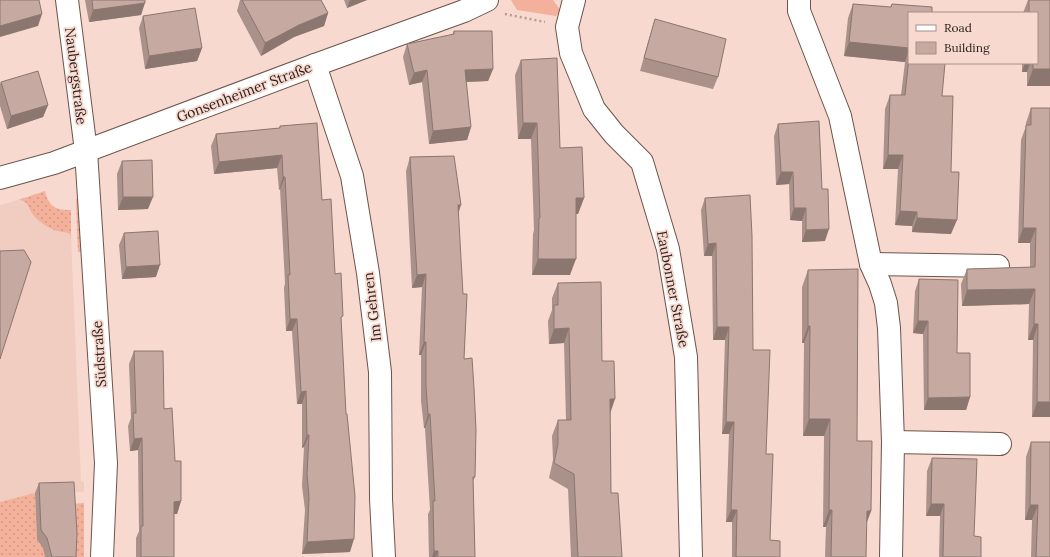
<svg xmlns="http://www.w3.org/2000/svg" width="1050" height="557" font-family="Lora,serif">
	<defs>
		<pattern id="garden-dots" width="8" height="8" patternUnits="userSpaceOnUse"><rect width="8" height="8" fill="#f3b09a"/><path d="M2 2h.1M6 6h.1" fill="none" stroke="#d19784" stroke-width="1.8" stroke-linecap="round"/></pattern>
	</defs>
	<rect width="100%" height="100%" fill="#f7d9cf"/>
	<polygon fill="#f1ccc0" points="18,200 24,200 26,202 32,214 43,224 67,233 71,235 81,481 84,482 84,492 35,493 0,502 0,205"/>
	<polygon fill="#f3b09a" points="511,0 553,0 561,11 556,16 517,10"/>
	<g fill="url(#garden-dots)">
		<path d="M45 191C48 206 56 211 71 210V238L70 234C66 232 61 232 57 231 48 228 39 222 33 215 28 208 28 200 18 200Z"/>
		<polygon points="82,198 84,251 78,252 76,199"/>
		<polygon points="35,493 37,540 40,545 43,545 71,504 84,503 84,557 0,557 0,502"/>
	</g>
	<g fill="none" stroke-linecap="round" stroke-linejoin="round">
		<defs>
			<g id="minor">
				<polyline points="67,0 86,151 106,463 102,557"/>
				<polyline points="574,0 567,27 571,53 594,109 614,134 642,162 668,249 686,357 691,557"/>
				<polyline points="799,0 799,11 840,116 871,264 880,284 886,303 889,328 893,442 891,557"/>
				<polyline points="315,65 352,176 368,273 380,372 381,499 384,557"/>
				<polyline points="0,178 54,163 315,65 464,11 487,0"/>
				<polyline points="871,264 998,266"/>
				<polyline points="893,442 1000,444"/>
			</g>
		</defs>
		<use href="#minor" stroke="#6d544c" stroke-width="24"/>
		<polyline stroke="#b29b93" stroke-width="2.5" stroke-dasharray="2 3" stroke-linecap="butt" points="505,14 545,22"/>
		<use href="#minor" stroke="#fff" stroke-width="22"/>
	</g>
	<g fill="#aa918a">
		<polygon points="85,0 145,0 141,15 89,22"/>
		<polygon points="240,0 321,0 328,13 324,26 294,37 261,56 237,11"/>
		<polygon points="344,0 367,0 347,8"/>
		<polygon points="1028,0 1050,0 1050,86 1027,86 1027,72 1022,72 1022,63 1037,63 1037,13 1023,13"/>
		<polygon points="853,4 890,7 892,4 909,13 909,63 942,96 951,172 951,234 912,232 912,226 895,225 898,169 883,169 885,109 890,95 901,95 905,62 844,56 848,18"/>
		<polygon points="143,16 202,48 197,61 145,69 139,28"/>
		<polygon points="655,19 718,77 713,89 640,71 651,32"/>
		<polygon points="454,31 493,69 488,81 466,82 471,127 467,140 429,144 422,82 409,85 403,57 407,44 452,35"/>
		<polygon points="521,60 560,148 584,198 578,214 576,214 570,275 532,275 533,234 534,230 531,139 518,139 515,75"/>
		<polygon points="1,82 48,105 43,117 7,129 0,106 0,84"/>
		<polygon points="1031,108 1050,108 1050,417 1032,417 1033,340 1028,340 1029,304 962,306 961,284 967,269 1030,267 1030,243 1018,243 1021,140 1026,126 1026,123"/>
		<polygon points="778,124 825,241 802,242 802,221 790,220 789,184 776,185 774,136"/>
		<polygon points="280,126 322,200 335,274 341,322 350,552 302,554 305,510 302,486 304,447 302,448 302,404 297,404 292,331 286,331 284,288 285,283 280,189 279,190 277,168 214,174 211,146 216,134 279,128"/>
		<polygon points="410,157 458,214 464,359 475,477 473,481 475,557 429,557 428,514 430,510 425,428 424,428 421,401 421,355 419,355 422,287 412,288 406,171"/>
		<polygon points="122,161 148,209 118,210 117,174"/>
		<polygon points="705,198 753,350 766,454 770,540 780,557 732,557 732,522 726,522 729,434 722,434 725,340 713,340 712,256 704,256 701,210"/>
		<polygon points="124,233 156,277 122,279 119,245"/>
		<polygon points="808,270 857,441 871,511 866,524 866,557 825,557 826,527 823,527 824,436 803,436 804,343 802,343 802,287"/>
		<polygon points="919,279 957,353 970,397 966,410 924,410 923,334 913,333 915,291"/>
		<polygon points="558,283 602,361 610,413 611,493 622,557 571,557 568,489 549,478 553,460 552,436 558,420 566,420 564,343 549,344 548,321 552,310 552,298"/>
		<polygon points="134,351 164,409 175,461 181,501 177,514 174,514 174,557 136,557 136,538 139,531 138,450 130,451 128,426 131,418 129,364"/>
		<polygon points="1031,442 1050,557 1031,557 1032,520 1025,520 1026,457"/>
		<polygon points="932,458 974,536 981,557 939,557 940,516 926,516 927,471"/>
		<polygon points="39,483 76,557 45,557 43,548 37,540 35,493"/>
	</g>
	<g fill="#8b7670">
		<polygon points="350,0 367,0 347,8"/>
		<polygon points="145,3 141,15 89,22 93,10"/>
		<polygon points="328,13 324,26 294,37 261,56 265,43 299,25"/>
		<polygon points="42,14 38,26 0,37 0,26"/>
		<polygon points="849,42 909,48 909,50 905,62 844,56"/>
		<polygon points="202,48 197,61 145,69 149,56"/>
		<polygon points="1025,63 1030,63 1027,72 1022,72"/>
		<polygon points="493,69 488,81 461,82 465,70"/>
		<polygon points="1033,69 1050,69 1050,86 1027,86"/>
		<polygon points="427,70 422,82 409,85 414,73"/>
		<polygon points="48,105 43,117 7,129 11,116"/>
		<polygon points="523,123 537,123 531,139 518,139"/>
		<polygon points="471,127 467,140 429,144 433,131"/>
		<polygon points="282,155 277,168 214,174 219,162"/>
		<polygon points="888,155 903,155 898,169 883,169"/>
		<polygon points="781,172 793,172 789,184 776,185"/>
		<polygon points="283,177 285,177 280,189 279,190"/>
		<polygon points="123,197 153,197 148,209 118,210"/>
		<polygon points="576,198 584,198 578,214 571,214"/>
		<polygon points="458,205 461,205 457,218"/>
		<polygon points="794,208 806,208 802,221 790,220"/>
		<polygon points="900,211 917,212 912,226 895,225"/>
		<polygon points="917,218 957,220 951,234 912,232"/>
		<polygon points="1023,228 1036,228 1030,243 1018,243"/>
		<polygon points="829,229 825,241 802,242 806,230"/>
		<polygon points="716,243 712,256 704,256 708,244"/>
		<polygon points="538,259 576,259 570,275 532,275"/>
		<polygon points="160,265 156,277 122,279 126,267"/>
		<polygon points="426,274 422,287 412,288 417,275"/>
		<polygon points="1035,289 1029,304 962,306 967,290"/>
		<polygon points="290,319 297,319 292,331 286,331"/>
		<polygon points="918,321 928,321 923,334 913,333"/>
		<polygon points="1034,324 1038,324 1033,340 1028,340"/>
		<polygon points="808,326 810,326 804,343 802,343"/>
		<polygon points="717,327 729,327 725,340 713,340"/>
		<polygon points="569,328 564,343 549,344 554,329"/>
		<polygon points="424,342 426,342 421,355 419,355"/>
		<polygon points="306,391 302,404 297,404 301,392"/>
		<polygon points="970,397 966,410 924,410 928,398"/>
		<polygon points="610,399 615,399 610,414"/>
		<polygon points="1037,402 1050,402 1050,417 1032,417"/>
		<polygon points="428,414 430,414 425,428 424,428"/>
		<polygon points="809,419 830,419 824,436 803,436"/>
		<polygon points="726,422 734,422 729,434 722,434"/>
		<polygon points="307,435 309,435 304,447 302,448"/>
		<polygon points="142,438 138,450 130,451 134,439"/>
		<polygon points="181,501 177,514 169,514 174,502"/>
		<polygon points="931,504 944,504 940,516 926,516"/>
		<polygon points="1030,505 1038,505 1032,520 1025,520"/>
		<polygon points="731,510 737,510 732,522 726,522"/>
		<polygon points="829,510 832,510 826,527 823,527"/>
		<polygon points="867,511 871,511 865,527"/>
		<polygon points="354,539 350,552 302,554 307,542"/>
		<polygon points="434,551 438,551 436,557 432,557"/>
	</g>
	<g fill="#c6a9a0" stroke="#8b7670">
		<polygon points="0,0 39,0 42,14 0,26"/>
		<polygon points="92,0 145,0 145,3 93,10"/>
		<polygon points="242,0 321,0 328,13 299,25 265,43"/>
		<polygon points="1029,0 1050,0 1050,69 1033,69 1033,63 1037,63 1037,13 1029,13"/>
		<polygon points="853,4 891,7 892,4 932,7 932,13 909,13 909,48 849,42"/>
		<polygon points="195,8 202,48 149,56 143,16"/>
		<polygon points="655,19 726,39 718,77 644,58"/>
		<polygon points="454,31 492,31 493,69 465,70 471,127 433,131 427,70 414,73 407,44 454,34"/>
		<polygon points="557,58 560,148 582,147 584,198 576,198 576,259 538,259 539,218 540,218 537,123 523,123 521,60"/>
		<polygon points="909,58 909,63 945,63 942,96 953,96 951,172 959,172 957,220 917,218 917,212 900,211 903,155 888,155 890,95 905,95"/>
		<polygon points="38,71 48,105 11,116 1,82"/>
		<polygon points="1031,108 1050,108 1050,402 1037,402 1038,324 1034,324 1035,289 967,290 967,269 1035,267 1036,228 1023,228 1026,125 1031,125"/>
		<polygon points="819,121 822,189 828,189 829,229 806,230 806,208 794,208 793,172 781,172 778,124"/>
		<polygon points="317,123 322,200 331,199 335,274 341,273 343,316 341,317 346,414 347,414 355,496 354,539 307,542 309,498 307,474 309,435 307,435 306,391 301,392 297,319 290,319 288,275 290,275 285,177 283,177 282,155 219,162 216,134 280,128 280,126"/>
		<polygon points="454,156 461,205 458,205 463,294 467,294 464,359 472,358 474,388 476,430 475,477 473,477 475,557 438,557 438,551 434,551 433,501 435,501 430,414 428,414 426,387 426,342 424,342 426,274 417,275 410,157"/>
		<polygon points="152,160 153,197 123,197 122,161"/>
		<polygon points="750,195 752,236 753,350 770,350 766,454 773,454 770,540 780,541 780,557 736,557 737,510 731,510 734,422 726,422 729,327 717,327 716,243 708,244 705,198"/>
		<polygon points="158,231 160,265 126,267 124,233"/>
		<polygon points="24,250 31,262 0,359 0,251"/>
		<polygon points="858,269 857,441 872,441 871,511 867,511 866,557 831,557 832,510 829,510 830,419 809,419 810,326 808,326 808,270"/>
		<polygon points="919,279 958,280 957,353 970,353 970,397 928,398 928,321 918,321"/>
		<polygon points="601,282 602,361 614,361 615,399 610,399 611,493 618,493 622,557 578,557 574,474 554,463 558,444 558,420 571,420 569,328 554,329 554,305 558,305 558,283"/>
		<polygon points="134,351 163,351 164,409 172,408 175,461 181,461 181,501 174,502 174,557 141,557 141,526 143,526 142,438 134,439 133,413 136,413"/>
		<polygon points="1031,442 1050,442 1050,557 1036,557 1038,505 1030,505"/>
		<polygon points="932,458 977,459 974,536 981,537 981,557 943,557 944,504 931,504"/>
		<polygon points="74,482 77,533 76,557 52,557 47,538 41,530 39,483"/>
	</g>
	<g text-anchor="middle" stroke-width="3.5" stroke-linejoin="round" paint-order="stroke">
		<g font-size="14" fill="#2d221f" stroke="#f7d9cf">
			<text transform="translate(76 76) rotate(83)" y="5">Naubergstraße</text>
			<text transform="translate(244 92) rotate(-21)" y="5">Gonsenheimer Straße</text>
			<text transform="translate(673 289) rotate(79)" y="5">Eaubonner Straße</text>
			<text transform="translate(372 307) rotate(-97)" y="5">Im Gehren</text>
			<text transform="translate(99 354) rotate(-94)" y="5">Südstraße</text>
		</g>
	</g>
	<rect x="908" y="12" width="130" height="52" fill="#f7d9cf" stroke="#a69089"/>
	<rect x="916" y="25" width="20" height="6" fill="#ffffff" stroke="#a69089"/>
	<text x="944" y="32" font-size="12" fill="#2d221f">Road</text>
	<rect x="916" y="42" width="20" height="12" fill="#c6a9a0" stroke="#a69089"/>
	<text x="944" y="52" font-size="12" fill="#2d221f">Building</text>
</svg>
